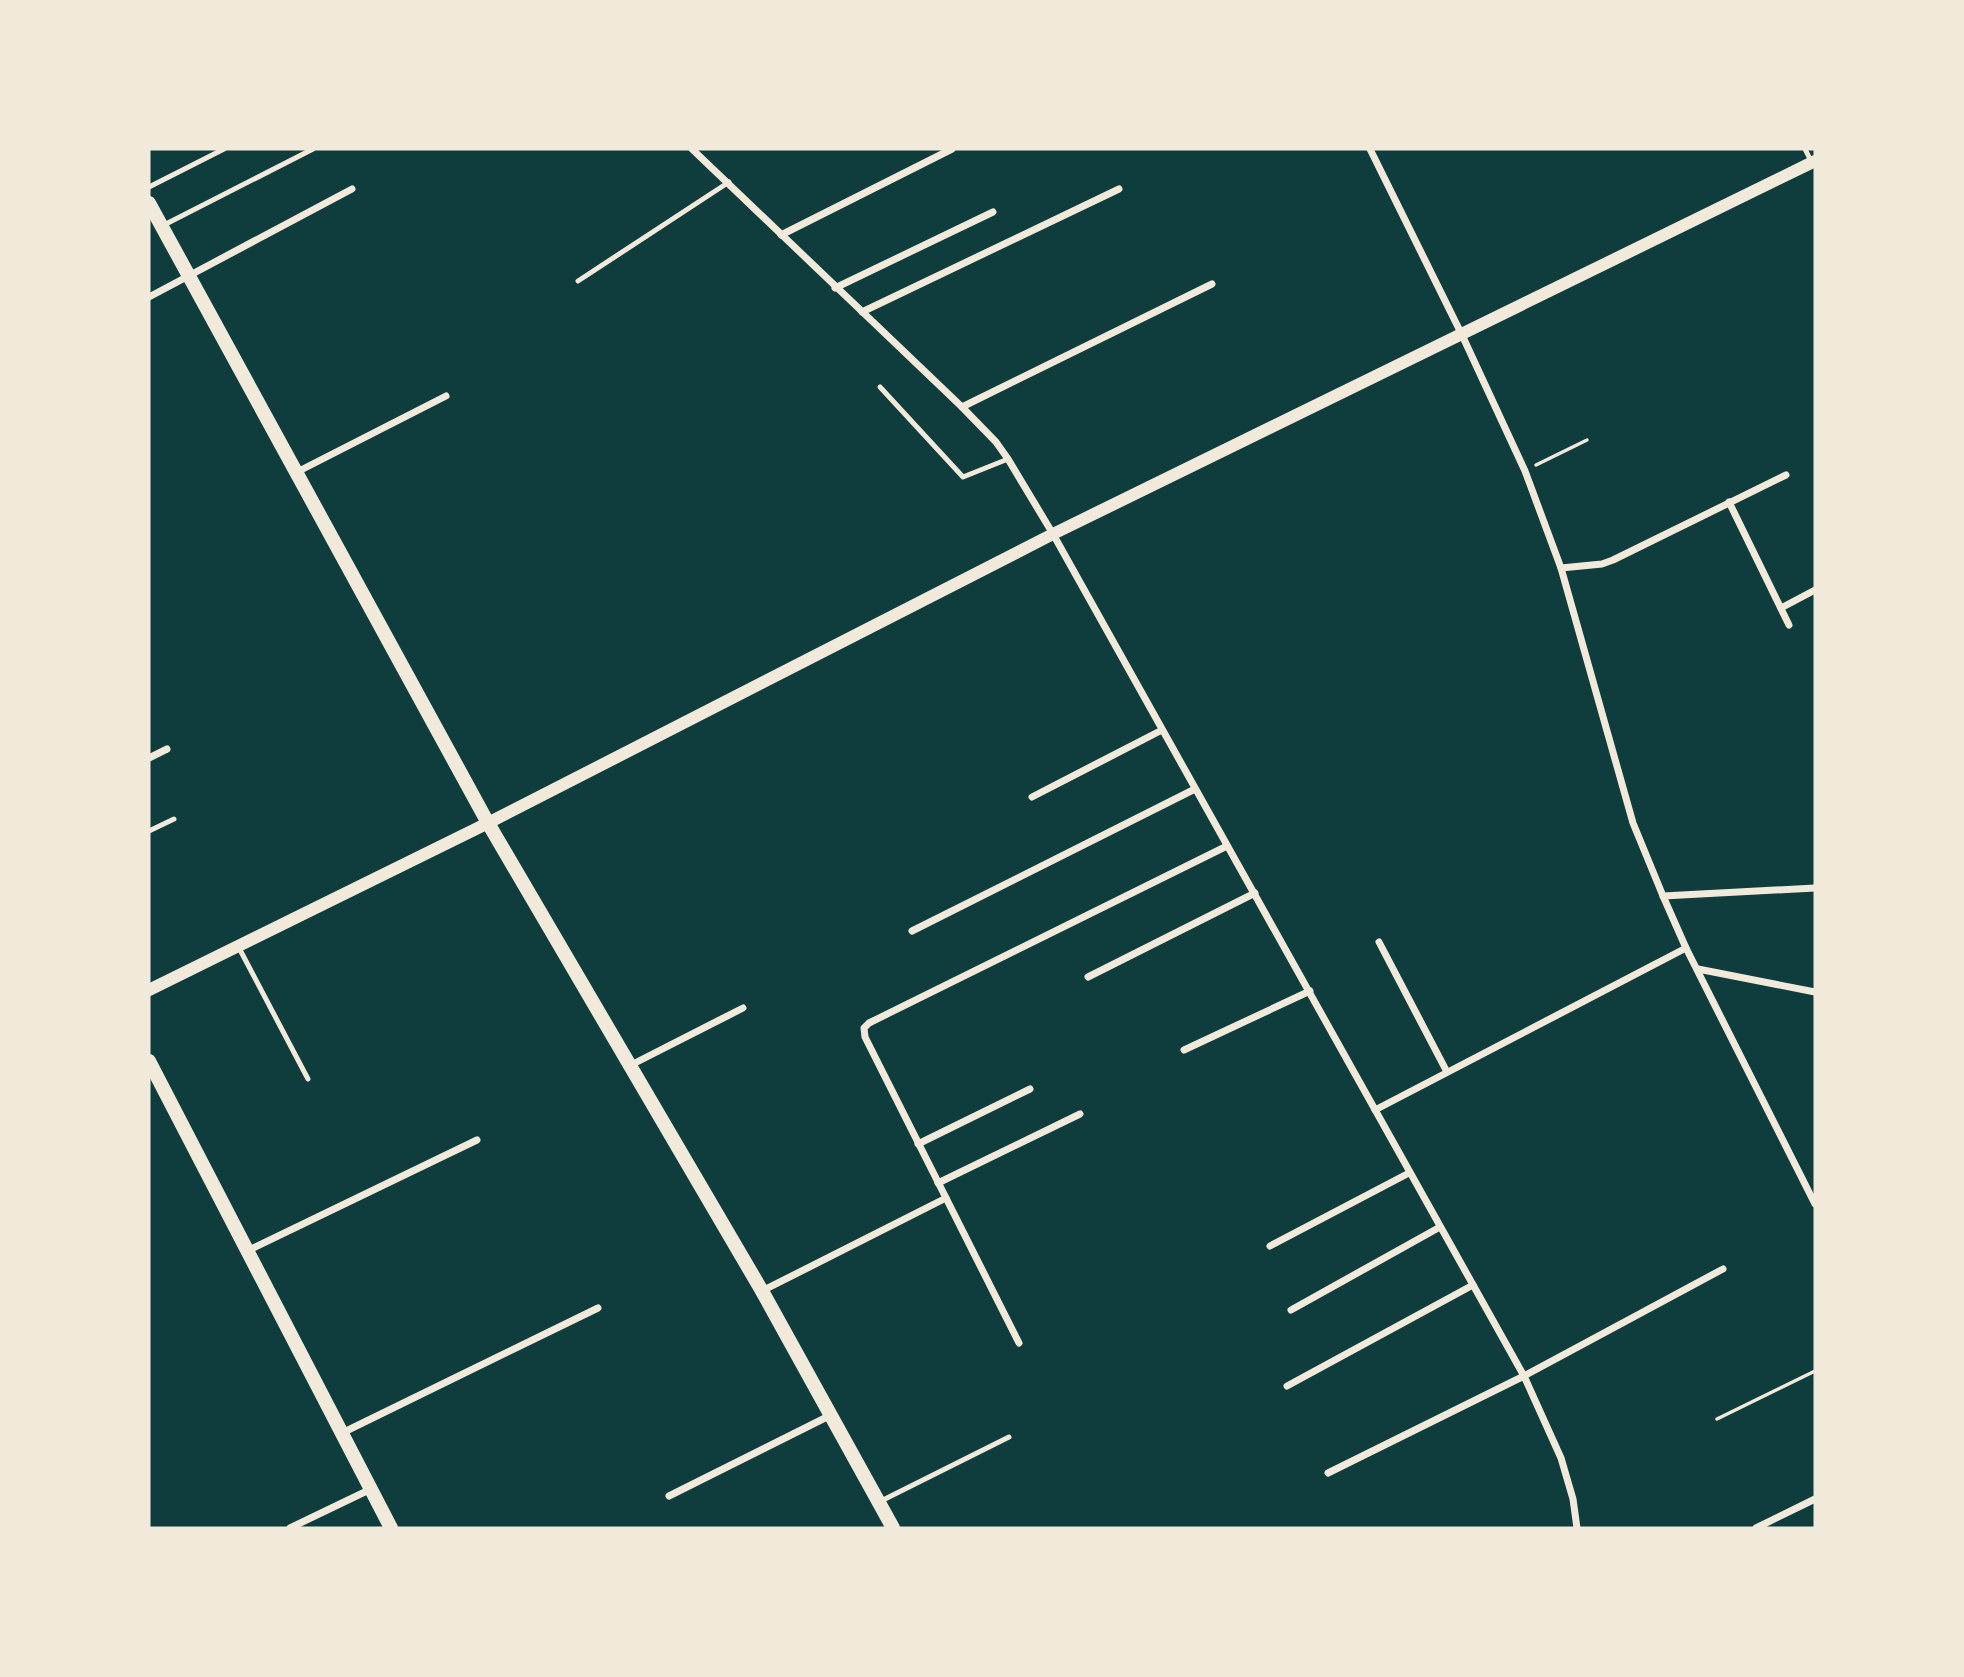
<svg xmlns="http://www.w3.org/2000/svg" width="1964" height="1677" font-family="'Varela Round',sans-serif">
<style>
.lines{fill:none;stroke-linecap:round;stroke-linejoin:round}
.path{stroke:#f1e9da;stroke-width:3.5}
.service{stroke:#f1e9da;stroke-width:5}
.minor{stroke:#f1e9da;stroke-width:7}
.tertiary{stroke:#f1e9da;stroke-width:12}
.secondary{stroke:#f1e9da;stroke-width:14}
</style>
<rect width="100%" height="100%" fill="#0f3d3e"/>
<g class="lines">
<g class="path">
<path d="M1536,465l51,-25"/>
<path d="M1717,1419l98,-48"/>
</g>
<g class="service">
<path d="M1805,149l7,14"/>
<path d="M149,187l75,-38"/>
<path d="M162,226l151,-77"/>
<path d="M578,281l151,-99"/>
<path d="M880,387l83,90 45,-18"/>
<path d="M149,831l25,-12"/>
<path d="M238,946l70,133"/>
<path d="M881,1501l128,-64"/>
</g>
<g class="minor">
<path d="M692,149l270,258 34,35 12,17 45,75 471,842 37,82 12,41 4,29"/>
<path d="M1370,149l92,186 63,136 36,97 72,255 30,73 23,52 129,256"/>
<path d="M781,235l171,-86"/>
<path d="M835,288l158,-76"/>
<path d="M149,297l203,-108"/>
<path d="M862,312l257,-123"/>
<path d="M962,407l250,-123"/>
<path d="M297,472l149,-76"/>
<path d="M1729,502l60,123"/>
<path d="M1561,568l41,-4 11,-4 173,-85"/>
<path d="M1781,608l34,-18"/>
<path d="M149,758l18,-9"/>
<path d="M1032,797l130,-67"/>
<path d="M1663,896l152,-8"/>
<path d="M912,931l283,-142"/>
<path d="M1379,942l68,130"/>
<path d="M1698,969l117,23"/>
<path d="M1088,977l167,-84"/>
<path d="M1184,1050l126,-59"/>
<path d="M631,1065l112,-57"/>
<path d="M1375,1110l311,-162"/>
<path d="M918,1144l112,-55"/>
<path d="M938,1183l142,-69"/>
<path d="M1270,1246l139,-73"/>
<path d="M247,1251l230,-111"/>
<path d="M762,1291l184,-93"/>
<path d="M1291,1310l149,-83"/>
<path d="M1019,1343l-154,-306 -1,-9 5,-5 358,-177"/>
<path d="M1287,1386l186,-101"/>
<path d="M342,1433l256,-125"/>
<path d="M1328,1473l196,-97 199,-107"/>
<path d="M669,1496l162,-81"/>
<path d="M290,1528l81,-39"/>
<path d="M1756,1528l59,-29"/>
</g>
<path class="tertiary" d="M149,990l339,-167 565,-289 762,-373"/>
<g class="secondary">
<path d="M149,203l339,620 274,468 131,237"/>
<path d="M149,1061l242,467"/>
</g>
</g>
<rect width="1964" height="1677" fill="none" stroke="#f1e9da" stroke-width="301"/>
</svg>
